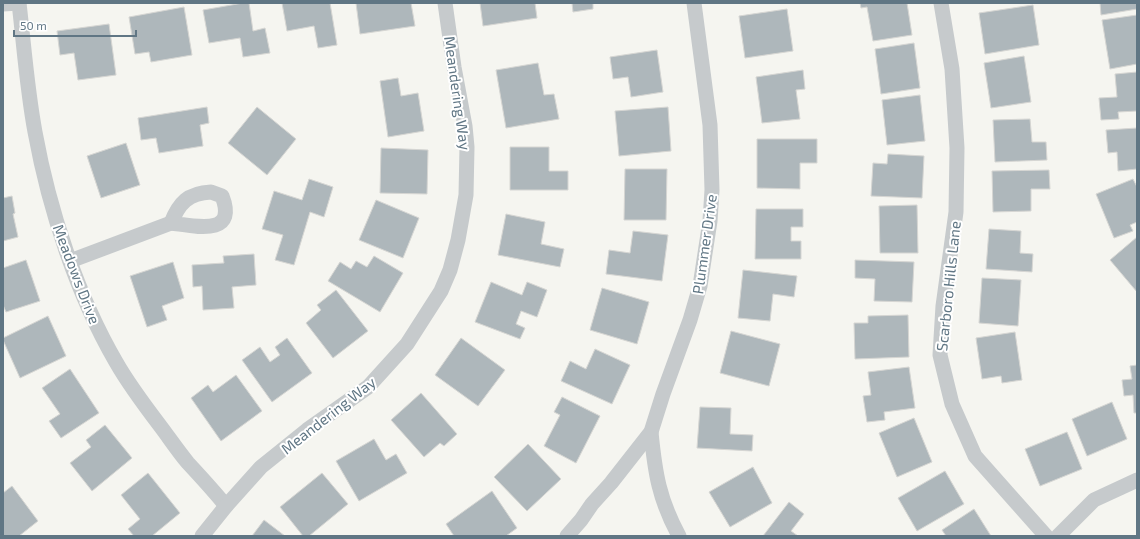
<svg xmlns="http://www.w3.org/2000/svg" width="1140" height="539" font-family="'Exo 2',sans-serif">
<style>
.building{fill:#aeb7bb;stroke:#d6d6d3}
.lines{fill:none;stroke-linecap:round;stroke-linejoin:round}
.street{stroke:#c6cacc;stroke-width:15}
.labels{text-anchor:middle;dominant-baseline:central;stroke-width:4;stroke-linejoin:round;paint-order:stroke}
.street-label{font-size:15px;fill:#607684;stroke:#fff}
</style>
<rect width="100%" height="100%" fill="#f5f5f0"/>
<g class="building">
<path d="M243,3h6l4,28 12,-3 5,25 -27,4 -3,-19 -31,5 -6,-33z"/>
<path d="M282,3h48l7,42 -19,3 -4,-22 -27,5z"/>
<path d="M356,3h55l4,23 -55,8z"/>
<path d="M480,3h55l2,15 -54,8z"/>
<path d="M572,3h21v6l-20,3z"/>
<path d="M860,3h47l5,32 -39,6 -6,-34 -6,1z"/>
<path d="M1100,3h37v6l-36,6z"/>
<path d="M1033,5l6,40 -54,9 -6,-41z"/>
<path d="M184,7l8,48 -41,7 -2,-10 -14,2 -6,-37z"/>
<path d="M787,9l6,42 -48,7 -6,-42z"/>
<path d="M1137,15v49l-27,5 -8,-49z"/>
<path d="M109,24l7,51 -38,5 -4,-27 -14,2 -3,-24z"/>
<path d="M914,43l6,45 -39,6 -6,-45z"/>
<path d="M657,50l6,42 -32,5 -3,-20 -15,2 -3,-22z"/>
<path d="M1024,56l7,46 -40,6 -7,-45z"/>
<path d="M538,63l6,32 10,-1 5,25 -53,9 -10,-58z"/>
<path d="M803,70l2,19 -9,1 4,29 -38,4 -6,-46z"/>
<path d="M1137,72v39l-19,1 1,7 -18,1 -2,-22 18,-1 -2,-23z"/>
<path d="M398,78l3,18 17,-3 6,38 -36,6 -8,-56z"/>
<path d="M920,95l5,46 -38,4 -5,-45z"/>
<path d="M207,107l2,16 -9,2 3,21 -44,7 -3,-15 -15,2 -3,-22z"/>
<path d="M257,107l39,32 -29,36 -39,-32z"/>
<path d="M668,107l3,44 -52,5 -4,-45z"/>
<path d="M1030,119l2,23h14l1,18 -52,2 -2,-42z"/>
<path d="M1137,128v41l-19,2 -1,-19 -9,1 -2,-23z"/>
<path d="M757,139h60v24h-17v26l-43,-1z"/>
<path d="M126,143l14,42 -39,13 -14,-42z"/>
<path d="M510,147h39v24h19v19h-58z"/>
<path d="M381,148l47,2 -1,44 -47,-1z"/>
<path d="M888,154l36,2 -2,42 -51,-2 2,-33 14,1z"/>
<path d="M625,169h42l-1,51h-42z"/>
<path d="M1049,170l1,19h-19v22l-38,1 -1,-41z"/>
<path d="M309,179l24,8 -9,30 -14,-5 -16,53 -19,-5 8,-25 -21,-6 12,-38 28,9z"/>
<path d="M1133,179l4,8v35l-7,3 3,6 -19,7 -18,-44z"/>
<path d="M12,196l3,17 -2,1 5,23 -15,4v-43z"/>
<path d="M376,200l43,18 -16,40 -44,-18z"/>
<path d="M917,205l1,48h-38l-1,-47z"/>
<path d="M756,209h47v18h-12v14h10v18h-46z"/>
<path d="M506,214l39,8 -4,22 23,5 -4,18 -62,-12z"/>
<path d="M989,229l32,2 -1,22 13,1 -1,18 -46,-3z"/>
<path d="M633,231l35,4 -6,46 -56,-7 3,-24 21,3z"/>
<path d="M1137,237v55l-27,-32z"/>
<path d="M254,254l2,31 -24,2 2,21 -31,2 -1,-24 -9,1 -1,-22 32,-2 -1,-7z"/>
<path d="M374,256l29,17 -23,39 -52,-31 12,-19 11,7 5,-8 11,6z"/>
<path d="M26,260l14,41 -34,11 -3,-7v-37z"/>
<path d="M855,260l59,2 -2,40 -38,-1 1,-22 -20,-1z"/>
<path d="M173,262l11,36 -22,8 5,14 -20,7 -17,-51z"/>
<path d="M743,270l54,6 -3,21 -21,-3 -3,27 -32,-3z"/>
<path d="M982,278l39,2 -3,46 -39,-3z"/>
<path d="M491,282l31,13 5,-13 20,8 -10,27 -16,-6 -5,13 9,4 -5,11 -45,-17z"/>
<path d="M602,288l47,14 -12,42 -47,-14z"/>
<path d="M336,290l32,41 -35,27 -27,-35 15,-13 -4,-5z"/>
<path d="M908,315l1,42 -54,2 -1,-36h14v-7z"/>
<path d="M48,316l18,40 -46,22 -17,-38v-2z"/>
<path d="M731,331l49,13 -11,42 -49,-13z"/>
<path d="M1015,332l7,48 -20,3 -1,-7 -19,3 -6,-41z"/>
<path d="M287,338l25,35 -40,29 -30,-42 18,-13 10,15 10,-7 -5,-8z"/>
<path d="M461,338l44,32 -27,36 -43,-31z"/>
<path d="M595,349l35,16 -18,39 -51,-23 9,-20 16,8z"/>
<path d="M1137,365v48h-3l-1,-18 -9,1 -2,-16 10,-1 -2,-13z"/>
<path d="M909,367l6,41 -31,4 1,8 -18,2 -4,-26 8,-1 -3,-23z"/>
<path d="M70,369l29,44 -38,25 -12,-17 11,-7 -18,-26z"/>
<path d="M236,375l26,36 -41,30 -30,-43 17,-13 5,7z"/>
<path d="M421,393l36,41 -13,12 -4,-3 -16,14 -33,-37z"/>
<path d="M562,397l38,19 -24,47 -32,-17 16,-31 -6,-3z"/>
<path d="M1112,402l15,37 -40,17 -15,-37z"/>
<path d="M700,407l31,1 -1,26 23,1 -1,16 -55,-3z"/>
<path d="M914,418l18,44 -35,15 -18,-44z"/>
<path d="M105,425l27,33 -40,33 -22,-28 21,-16 -5,-7z"/>
<path d="M1067,432l15,37 -42,17 -15,-37z"/>
<path d="M374,439l12,21 10,-6 11,19 -48,28 -23,-40z"/>
<path d="M528,444l33,35 -34,32 -33,-34z"/>
<path d="M753,467l19,36 -42,24 -21,-35z"/>
<path d="M945,471l19,33 -47,27 -19,-33z"/>
<path d="M148,473l32,40 -28,23h-18l-6,-7 12,-10 -19,-24z"/>
<path d="M322,473l26,31 -39,32h-6l-23,-29z"/>
<path d="M12,486l26,35 -19,15h-16v-43z"/>
<path d="M492,491l25,37 -11,8h-52l-8,-12z"/>
<path d="M789,502l15,12 -13,17 7,5h-35z"/>
<path d="M974,509l17,27h-45l-4,-6z"/>
<path d="M264,520l21,16h-33z"/>
</g>
<g class="lines">
<g class="street">
<path d="M19,3c5,43 8,86 16,129 14,77 42,163 81,230 13,23 29,44 45,65 9,12 17,24 27,36 13,14 26,28 38,43"/>
<path d="M941,3l11,66 5,79 -1,64 -13,94 -3,49 12,49 23,52 71,80"/>
<path d="M3,4l16,-1"/>
<path d="M211,192l11,4c16,41 -27,30 -51,27 8,-20 17,-30 40,-31z"/>
<path d="M70,261l101,-38"/>
<path d="M651,432c4,41 8,67 28,104"/>
<path d="M202,536l24,-30 35,-39 46,-37 61,-43 39,-43 34,-53 9,-21 8,-30 8,-45 1,-48 -2,-21 -11,-59 -9,-64"/>
<path d="M567,536l14,-16 11,-16 19,-21 40,-51 12,-38 27,-74 10,-34 10,-65 2,-31 -2,-65 -16,-122"/>
<path d="M1058,536l36,-36 43,-20"/>
</g>
</g>
<g class="labels">
<g class="street-label">
<text transform="translate(458 93) rotate(82)">Meandering Way</text>
<text transform="translate(704 244) rotate(-82)">Plummer Drive</text>
<text transform="translate(77 274) rotate(69)">Meadows Drive</text>
<text transform="translate(948 286) rotate(-84)">Scarboro Hills Lane</text>
<text transform="translate(328 415) rotate(-38)">Meandering Way</text>
</g>
</g>
<rect width="1140" height="539" fill="none" stroke="#607684" stroke-width="8"/>
<path d="M14 30v6h122v-6" fill="none" stroke="#607684" stroke-width="2"/>
<text x="20" y="30" font-size="12" fill="#607684" stroke="#ffffff" stroke-width="3" paint-order="stroke">50 m</text>
</svg>
